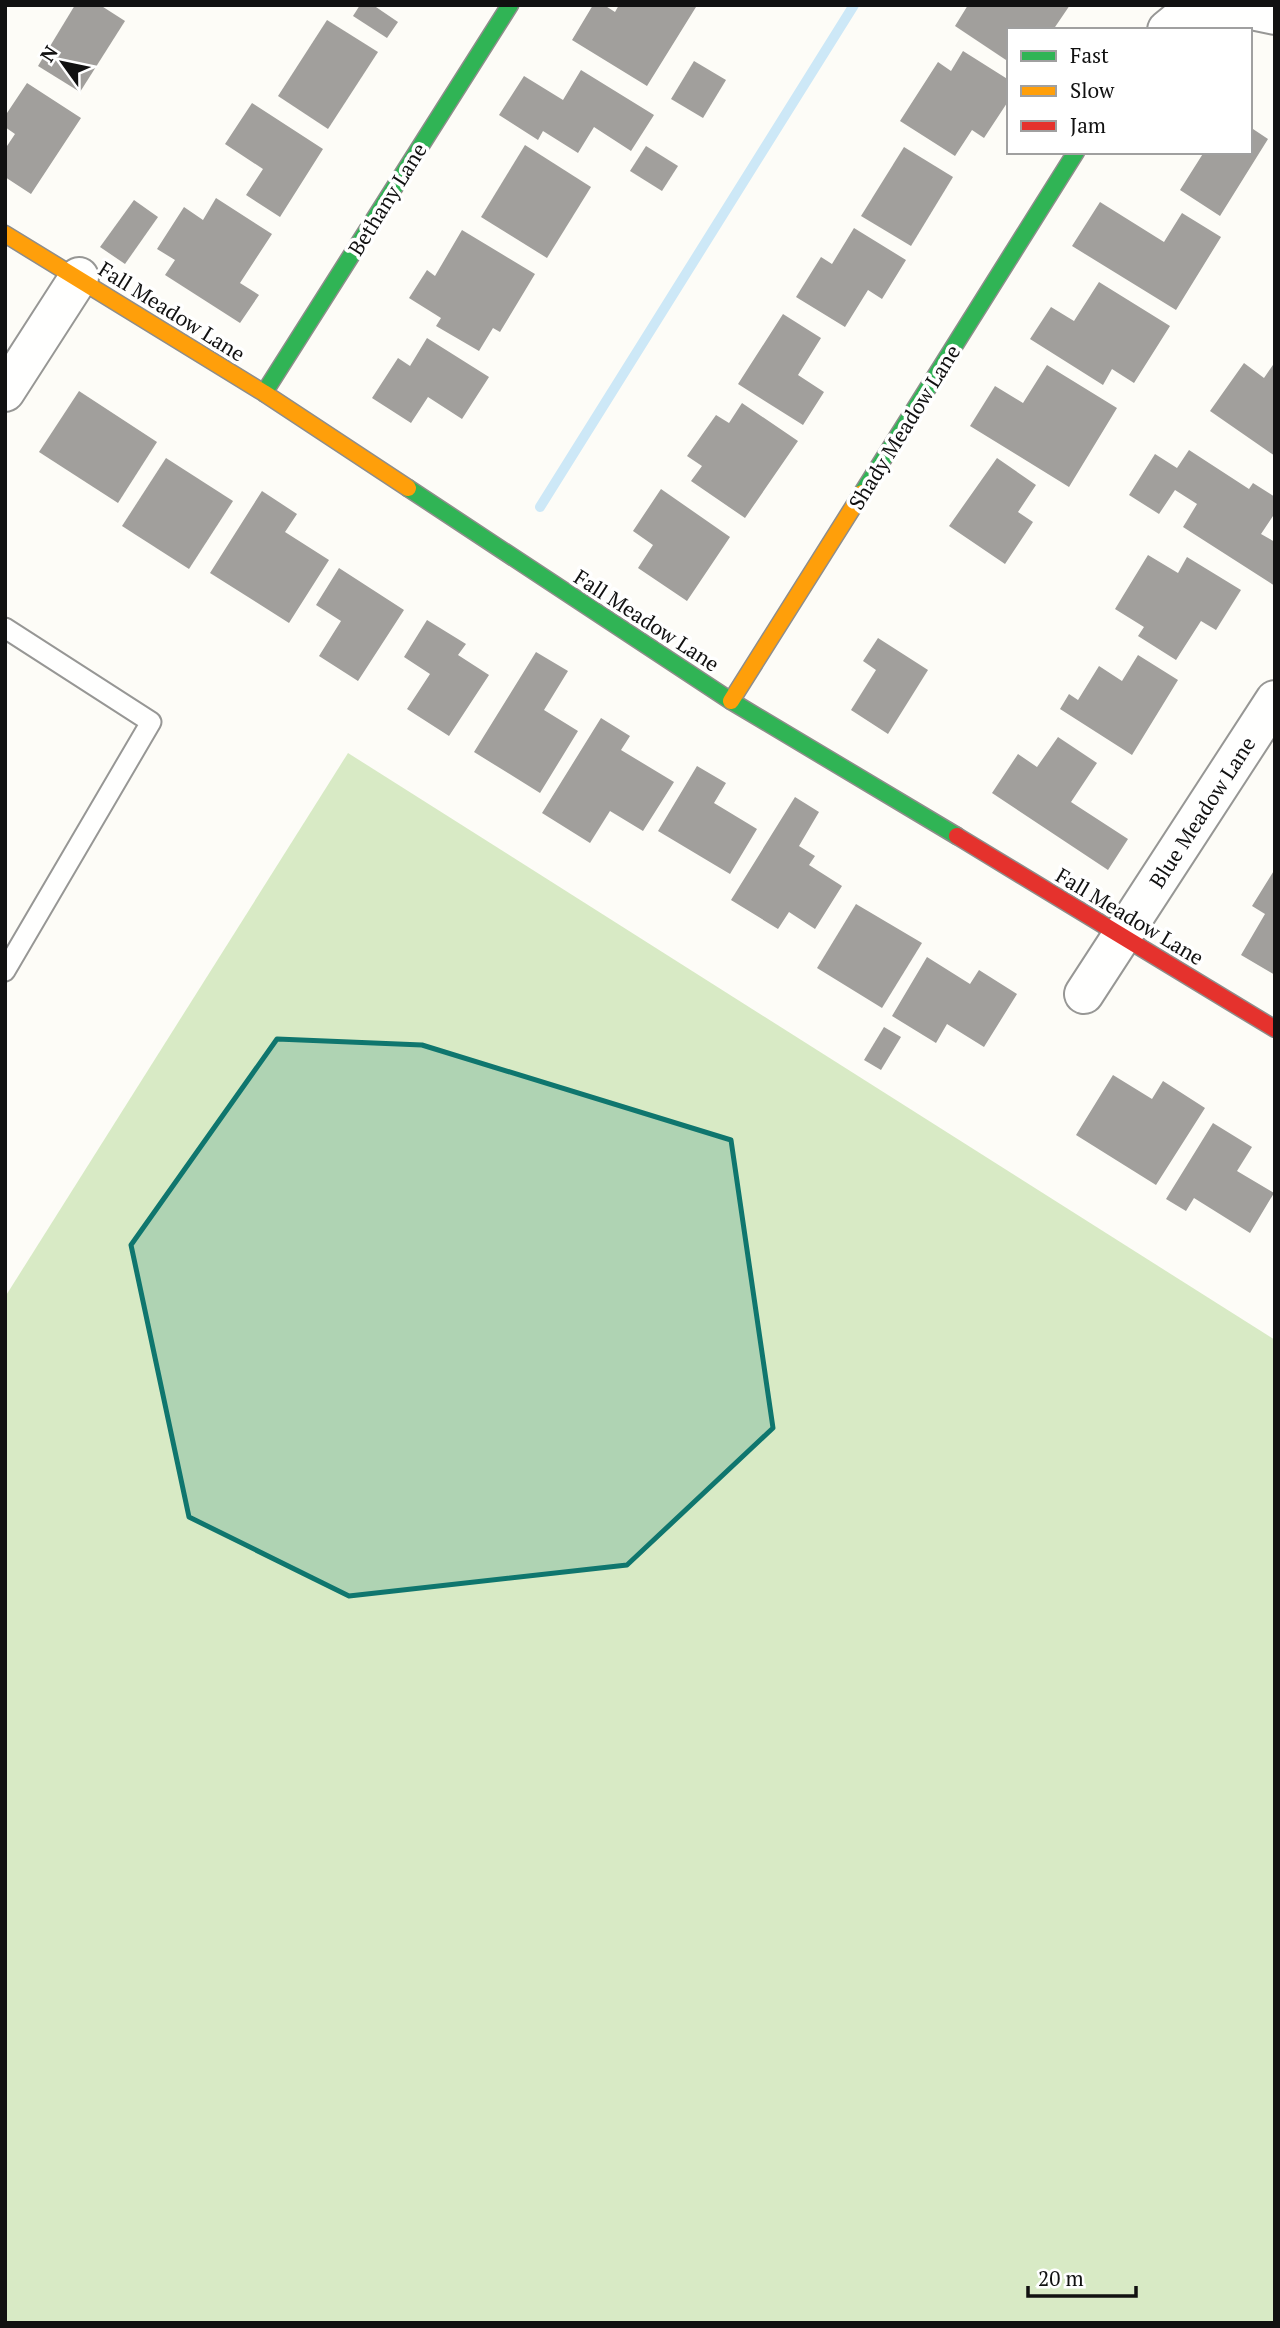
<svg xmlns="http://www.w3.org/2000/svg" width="1280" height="2328" font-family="'PT Serif',serif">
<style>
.forest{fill:#d8eac5}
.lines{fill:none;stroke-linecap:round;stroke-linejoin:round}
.stream{stroke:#cde8f7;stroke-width:10}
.building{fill:#a19f9c}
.lane-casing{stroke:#979795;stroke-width:23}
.street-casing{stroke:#979795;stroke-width:42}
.fast-casing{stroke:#8e8d8b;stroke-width:19}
.slow-casing{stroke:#8e8d8b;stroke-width:19}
.jam-casing{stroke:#8e8d8b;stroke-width:19}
.lane{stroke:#fffffe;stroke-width:19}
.street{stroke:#fffffe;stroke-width:38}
.fast{stroke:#30b455;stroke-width:16}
.slow{stroke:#ff9f0a;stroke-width:16}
.jam{stroke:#e5322d;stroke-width:16}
.marked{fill:#0f766e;fill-opacity:0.2;stroke:#0f766e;stroke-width:5;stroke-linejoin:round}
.labels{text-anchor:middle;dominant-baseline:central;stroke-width:7;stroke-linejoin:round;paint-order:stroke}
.street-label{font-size:21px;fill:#111;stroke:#fff}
</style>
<rect width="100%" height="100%" fill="#fdfcf7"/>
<path class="forest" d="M348,753l927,587v983h-1270v-1026z"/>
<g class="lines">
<path class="stream" d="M540,507l314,-502"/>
</g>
<g class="building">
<path d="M75,5h25l25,16 -45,71 -42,-26z"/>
<path d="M360,5h13l25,17 -11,16 -34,-22z"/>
<path d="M593,5h11l11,7 4,-7 77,2 -49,79 -75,-46z"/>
<path d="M968,5h102l-17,25h-44v32l-54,-36z"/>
<path d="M327,20l51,32 -50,77 -50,-33z"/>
<path d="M963,51l46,29v20l-25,38 -12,-8 -17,26 -55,-35 38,-59 13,9z"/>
<path d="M694,61l32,19 -23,38 -32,-19z"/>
<path d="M581,70l73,45 -23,36 -37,-24 -16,26 -35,-22 -5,9 -39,-25 25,-39 39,24z"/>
<path d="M27,83l54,35 -50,76 -26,-17v-28l10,-15 -10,-7v-11z"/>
<path d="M252,103l71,46 -43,68 -34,-22 17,-26 -38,-25z"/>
<path d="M1250,127l18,12 -48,77 -40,-26 24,-38h46z"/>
<path d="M525,145l66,42 -44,71 -66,-41z"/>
<path d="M646,146l32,20 -16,25 -32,-20z"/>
<path d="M904,147l49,30 -42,69 -50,-30z"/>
<path d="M216,198l56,36 -32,49 19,12 -19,28 -75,-48 10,-15 -18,-11 27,-42 19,13z"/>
<path d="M134,200l24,17 -33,47 -25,-17z"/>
<path d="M1100,202l64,40 18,-29 39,24 -45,73 -104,-64z"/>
<path d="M854,228l52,32 -24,39 -14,-9 -23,37 -49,-30 25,-40 11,7z"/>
<path d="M462,230l73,44 -35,58 -7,-4 -14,23 -43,-25 5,-8 -32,-20 18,-28 8,6z"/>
<path d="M1099,282l71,44 -36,57 -22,-14 -9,16 -73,-46 21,-32 23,14z"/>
<path d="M783,314l38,24 -23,37 26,17 -21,33 -65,-41z"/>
<path d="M427,338l62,39 -27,42 -34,-22 -17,26 -39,-25 26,-40 12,8z"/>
<path d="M1275,362v94l-65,-45 34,-48 20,15z"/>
<path d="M1047,365l70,43 -48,79 -99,-61 25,-40 28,17z"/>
<path d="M79,391l78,51 -39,61 -79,-51z"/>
<path d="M742,403l56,38 -53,77 -54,-37 11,-15 -15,-10 29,-41 13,8z"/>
<path d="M1189,450l60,39 4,-6 22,14v16l-14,21 14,8v44l-92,-59 14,-23 -22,-14 -16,24 -30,-19 26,-41 22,14z"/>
<path d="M166,458l67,43 -44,68 -67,-43z"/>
<path d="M997,458l39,27 -18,27 15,10 -28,42 -56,-38z"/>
<path d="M661,489l69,48 -43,64 -49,-33 15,-23 -20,-14z"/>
<path d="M262,491l35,23 -12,18 44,28 -40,63 -79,-50z"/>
<path d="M1148,555l30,18 9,-16 54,33 -25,40 -15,-9 -25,39 -38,-24 6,-9 -29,-18z"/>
<path d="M339,568l65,42 -46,71 -39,-25 22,-35 -25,-16z"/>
<path d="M427,620l39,24 -8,11 31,20 -40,61 -42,-27 23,-35 -26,-17z"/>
<path d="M878,638l50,32 -40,64 -37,-24 25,-40 -13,-9z"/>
<path d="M536,652l32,19 -24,39 34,21 -38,62 -66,-41z"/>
<path d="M1138,655l40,25 -46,75 -72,-46 9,-15 9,6 21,-34 23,15z"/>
<path d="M601,718l29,18 -9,14 53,32 -31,49 -33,-20 -20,32 -48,-30z"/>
<path d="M1058,737l39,26 -26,39 57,37 -20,31 -116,-77 26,-39 19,13z"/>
<path d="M697,766l29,17 -12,20 43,26 -27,45 -72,-43z"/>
<path d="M795,797l24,15 -20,34 16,10 -6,9 33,21 -27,43 -26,-17 -11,17 -47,-29z"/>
<path d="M1275,869v106l-34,-20 24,-41 -13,-8z"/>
<path d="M856,904l66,39 -40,65 -65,-40z"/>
<path d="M927,957l43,27 9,-14 38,24 -33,53 -37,-23 -11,19 -44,-27z"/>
<path d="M884,1027l17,10 -20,33 -17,-10z"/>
<path d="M1113,1075l39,24 11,-18 42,27 -49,77 -80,-50z"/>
<path d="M1213,1123l39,24 -15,24 37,22 -24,40 -56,-35 -8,13 -20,-12z"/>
</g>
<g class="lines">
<g class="lane-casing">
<path id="lane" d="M5,628l146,94 -146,249"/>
</g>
<g class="street-casing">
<g id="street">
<path d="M1167,30l17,-14 67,-6 24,5"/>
<path d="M5,392l74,-115"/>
<path d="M1084,994l191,-294"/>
</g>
</g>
<g class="fast-casing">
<g id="fast">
<path d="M264,393l246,-388"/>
<path d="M408,488l323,213 226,135"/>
<path d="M862,493l214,-341"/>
</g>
</g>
<g class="slow-casing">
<g id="slow">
<path d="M5,234l259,159 144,95"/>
<path d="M731,701l131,-208"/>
</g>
</g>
<g class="jam-casing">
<path id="jam" d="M957,836l318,193"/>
</g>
<use href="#lane" class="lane"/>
<use href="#street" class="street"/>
<use href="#fast" class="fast"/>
<use href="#slow" class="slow"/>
<use href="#jam" class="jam"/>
</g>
<path class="marked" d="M277,1039l145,6 309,95 42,288 -146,137 -278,31 -160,-79 -58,-272z"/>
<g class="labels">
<g class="street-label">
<text transform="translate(387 199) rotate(-58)">Bethany Lane</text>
<text transform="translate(172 311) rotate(32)">Fall Meadow Lane</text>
<text transform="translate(904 427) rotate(-58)">Shady Meadow Lane</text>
<text transform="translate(647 620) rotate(33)">Fall Meadow Lane</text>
<text transform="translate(1202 812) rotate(-57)">Blue Meadow Lane</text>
<text transform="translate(1130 916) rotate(31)">Fall Meadow Lane</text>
</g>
</g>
<rect width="1280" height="2328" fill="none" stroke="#111111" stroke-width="14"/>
<rect x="1007" y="28" width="245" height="126" fill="#ffffff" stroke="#a0a0a0" stroke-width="2"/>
<rect x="1021" y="51" width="35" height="10" fill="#30b455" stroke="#a0a0a0" stroke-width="2"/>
<text x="1070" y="63" font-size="21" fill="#111111">Fast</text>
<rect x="1021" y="86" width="35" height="10" fill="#ff9f0a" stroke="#a0a0a0" stroke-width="2"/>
<text x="1070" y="98" font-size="21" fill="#111111">Slow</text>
<rect x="1021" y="121" width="35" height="10" fill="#e5322d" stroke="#a0a0a0" stroke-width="2"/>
<text x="1070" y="133" font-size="21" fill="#111111">Jam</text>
<g transform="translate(63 63) rotate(303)" stroke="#ffffff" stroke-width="5" paint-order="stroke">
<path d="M0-5L12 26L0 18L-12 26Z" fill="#111111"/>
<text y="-10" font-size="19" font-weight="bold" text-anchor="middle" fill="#111111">N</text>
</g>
<path d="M1028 2286v10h108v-10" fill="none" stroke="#111111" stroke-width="3.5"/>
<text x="1038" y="2286" font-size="21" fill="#111111" stroke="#ffffff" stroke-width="5" paint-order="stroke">20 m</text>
</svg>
